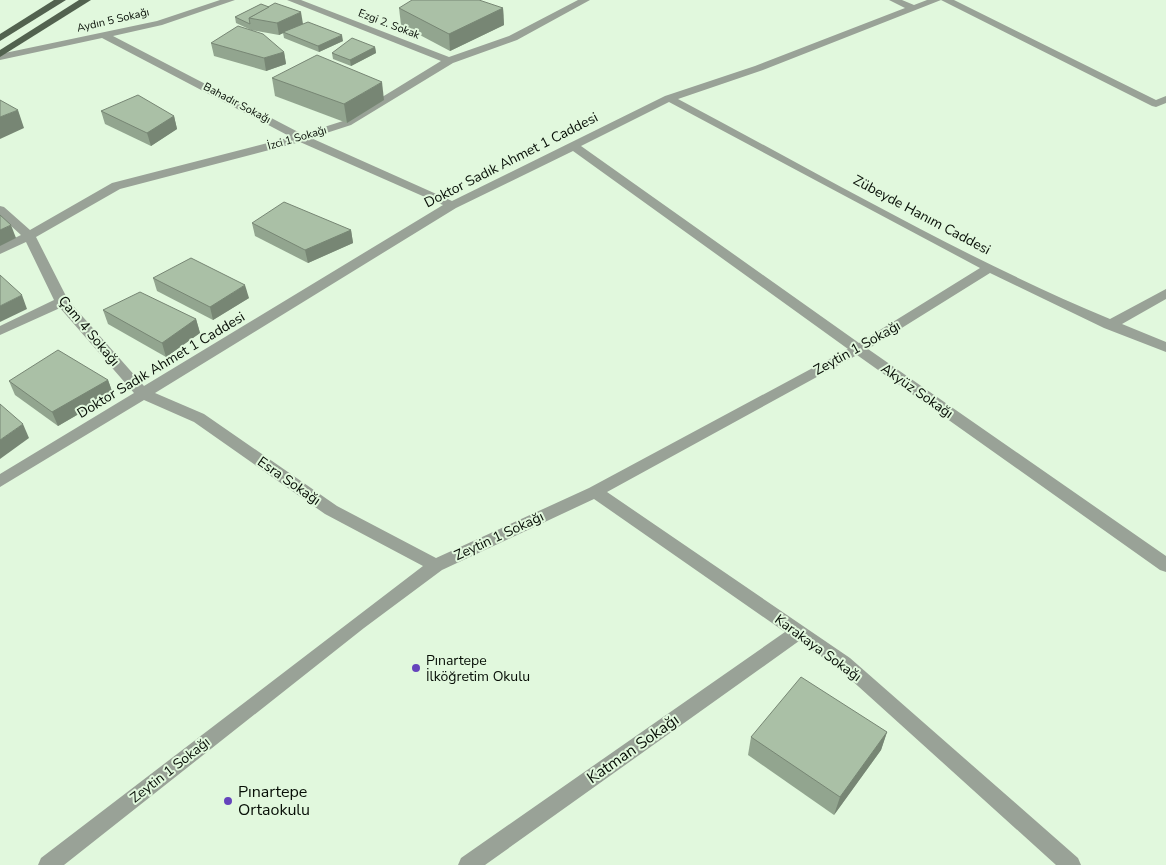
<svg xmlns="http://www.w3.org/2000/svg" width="1166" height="865" font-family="'Nunito Sans',sans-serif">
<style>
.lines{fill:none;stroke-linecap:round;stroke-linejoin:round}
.minor{fill:#99a297;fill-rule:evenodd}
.major{fill:#52624f;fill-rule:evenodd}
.wall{fill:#92a58f}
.shaded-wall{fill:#778674}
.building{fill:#aac0a6;stroke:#778674}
.poi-dot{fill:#6544bc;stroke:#e1f8dd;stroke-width:2}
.labels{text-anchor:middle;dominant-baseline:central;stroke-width:4;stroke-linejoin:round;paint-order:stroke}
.far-street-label{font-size:11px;fill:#070e06;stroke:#e1f8dd}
.street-label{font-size:14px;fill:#070e06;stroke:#e1f8dd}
.poi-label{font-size:14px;fill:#070e06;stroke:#e1f8dd;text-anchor:start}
.near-street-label{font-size:16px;fill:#070e06;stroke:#e1f8dd}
.near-poi-label{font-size:16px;fill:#070e06;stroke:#e1f8dd;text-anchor:start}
</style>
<rect width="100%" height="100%" fill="#e1f8dd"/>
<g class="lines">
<g class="minor">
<path d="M220,0h15l-73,25 -49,11 189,98 41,-13 98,-60 -154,-61h14l148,57 60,-21 69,-36h12l-73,40 -64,23 -102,62 -40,13 141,63 213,-105 90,-30 150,-58 -16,-8h13l12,5 13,-5h14l-178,70 -85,29c142,75 283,158 432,220l56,-30v10l-44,25 44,18v10l-62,-24 -114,-55 -122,76 298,207v16l-6,-2 -303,-215 -250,137 243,166 228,200 3,7h-25l-218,-197 -39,-27 -314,224h-27l3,-7 324,-226 -191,-133 -152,71 -78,58 -300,237h-26l3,-7 382,-292 -98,-52 -131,-92 -50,-22 -144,87v-13l134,-81 -74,-85 -60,27v-9l54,-26 -28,-58 -26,12v-9l21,-10 -21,-19v-10l4,1 26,23 82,-47 179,-46 -189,-99 -102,22v-6l157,-33zM669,102l311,166 -121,75 -278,-197zM300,142l143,63 -299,181 -76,-86 -32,-63 84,-48zM573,151l275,198 -259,139 -153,70 -99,-52 -133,-92 -49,-21 301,-185z"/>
<path d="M941,0h13l202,100 10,-4v7l-10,4 -4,-1z"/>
</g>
<g class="major">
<path d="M54,0h12l-66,41v-7z"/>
<path d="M79,0h12l-91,57v-7z"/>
</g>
</g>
<g class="wall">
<path d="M261,4l42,20 -8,3 48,14 -24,11 -35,-14 -1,-5 -4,2 -28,-5 -15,-7 -1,-6z"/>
<path d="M399,8h104l1,17 -54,26 -49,-26z"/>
<path d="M211,43l73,9 2,12 -20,7 -52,-15z"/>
<path d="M375,47l1,6 -25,13 -18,-7 -1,-6z"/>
<path d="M272,78l112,22 -37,23 -72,-27z"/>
<path d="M101,111l73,5 3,13 -26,17 -46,-22z"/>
<path d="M252,223l99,7 2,13 -45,20 -53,-27z"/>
<path d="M153,278l96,20 -36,22 -56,-29z"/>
<path d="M103,310l93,9 4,14 -34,24 -58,-33z"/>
<path d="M108,380l5,14 -55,32 -43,-31 -6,-14z"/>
<path d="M887,732l-6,18 -47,65 -86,-60 3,-18z"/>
</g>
<g class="shaded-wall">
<path d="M503,8l1,17 -54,26 -1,-17z"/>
<path d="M301,12l2,12 -24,11 -2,-12z"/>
<path d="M342,35l1,6 -24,11 -1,-6z"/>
<path d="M375,47l1,6 -25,13 -1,-6z"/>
<path d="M284,52l2,12 -20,7 -2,-13z"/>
<path d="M382,82l2,18 -37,23 -3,-19z"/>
<path d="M18,110l6,18 -24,11v-22z"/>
<path d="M174,116l3,13 -26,17 -4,-13z"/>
<path d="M11,225l5,13 -16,8v-16z"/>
<path d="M351,230l2,13 -45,20 -3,-13z"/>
<path d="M245,285l4,13 -36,22 -3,-13z"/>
<path d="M22,295l5,14 -27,13v-16z"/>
<path d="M196,319l4,14 -34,24 -4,-14z"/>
<path d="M108,380l5,14 -55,32 -6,-14z"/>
<path d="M23,424l6,14 -29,21v-19z"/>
<path d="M887,732l-6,18 -47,65 6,-18z"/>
</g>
<g class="building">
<path d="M412,0h67l24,8 -54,26 -50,-26z"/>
<path d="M275,3l26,9 -24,11 -28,-5z"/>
<path d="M261,4l8,3 -20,11 1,6 -15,-7z"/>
<path d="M308,22l34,13 -24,11 -35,-14z"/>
<path d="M238,26l25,8 21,18 -20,6 -53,-15z"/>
<path d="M352,38l23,9 -25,13 -18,-7z"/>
<path d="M317,55l65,27 -38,22 -72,-26z"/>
<path d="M138,95l36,21 -27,17 -46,-22z"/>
<path d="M0,100l18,10 -18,7z"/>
<path d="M284,202l67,28 -46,20 -53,-27z"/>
<path d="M0,215l11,10 -11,5z"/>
<path d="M191,258l54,27 -35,22 -57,-29z"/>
<path d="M0,275l22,20 -22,11z"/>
<path d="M140,292l56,27 -34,24 -59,-33z"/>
<path d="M58,350l50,30 -56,32 -43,-31z"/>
<path d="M0,404l23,20 -23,16z"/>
<path d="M801,677l86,55 -47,65 -89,-60z"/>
</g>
<g class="poi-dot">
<circle cx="416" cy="668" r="5"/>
<circle cx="228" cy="801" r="5"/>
</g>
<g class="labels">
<g class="far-street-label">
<text transform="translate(113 20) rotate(-13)">Aydın 5 Sokağı</text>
<text transform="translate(389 24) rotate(21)">Ezgi 2. Sokak</text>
<text transform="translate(237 103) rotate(28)">Bahadır Sokağı</text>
<text transform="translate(297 138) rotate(-16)">İzci 1 Sokağı</text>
</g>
<g class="street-label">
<text transform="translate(511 160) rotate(-27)">Doktor Sadık Ahmet 1 Caddesi</text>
<text transform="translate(922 215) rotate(28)">Zübeyde Hanım Caddesi</text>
<text transform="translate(89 331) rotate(50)">Çam 4 Sokağı</text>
<text transform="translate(857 348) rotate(-29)">Zeytin 1 Sokağı</text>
<text transform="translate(161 365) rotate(-31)">Doktor Sadık Ahmet 1 Caddesi</text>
<text transform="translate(917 391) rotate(35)">Akyüz Sokağı</text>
<text transform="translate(289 481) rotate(35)">Esra Sokağı</text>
<text transform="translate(499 536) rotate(-25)">Zeytin 1 Sokağı</text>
<text transform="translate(818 648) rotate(36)">Karakaya Sokağı</text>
<text transform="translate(170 770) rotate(-38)">Zeytin 1 Sokağı</text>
</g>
<g class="poi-label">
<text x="426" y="660">Pınartepe<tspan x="426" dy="16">İlköğretim Okulu</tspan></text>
</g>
<g class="near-street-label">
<text transform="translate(633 749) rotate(-35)">Katman Sokağı</text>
</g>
<g class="near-poi-label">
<text x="238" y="792">Pınartepe<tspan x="238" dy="18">Ortaokulu</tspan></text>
</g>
</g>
</svg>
